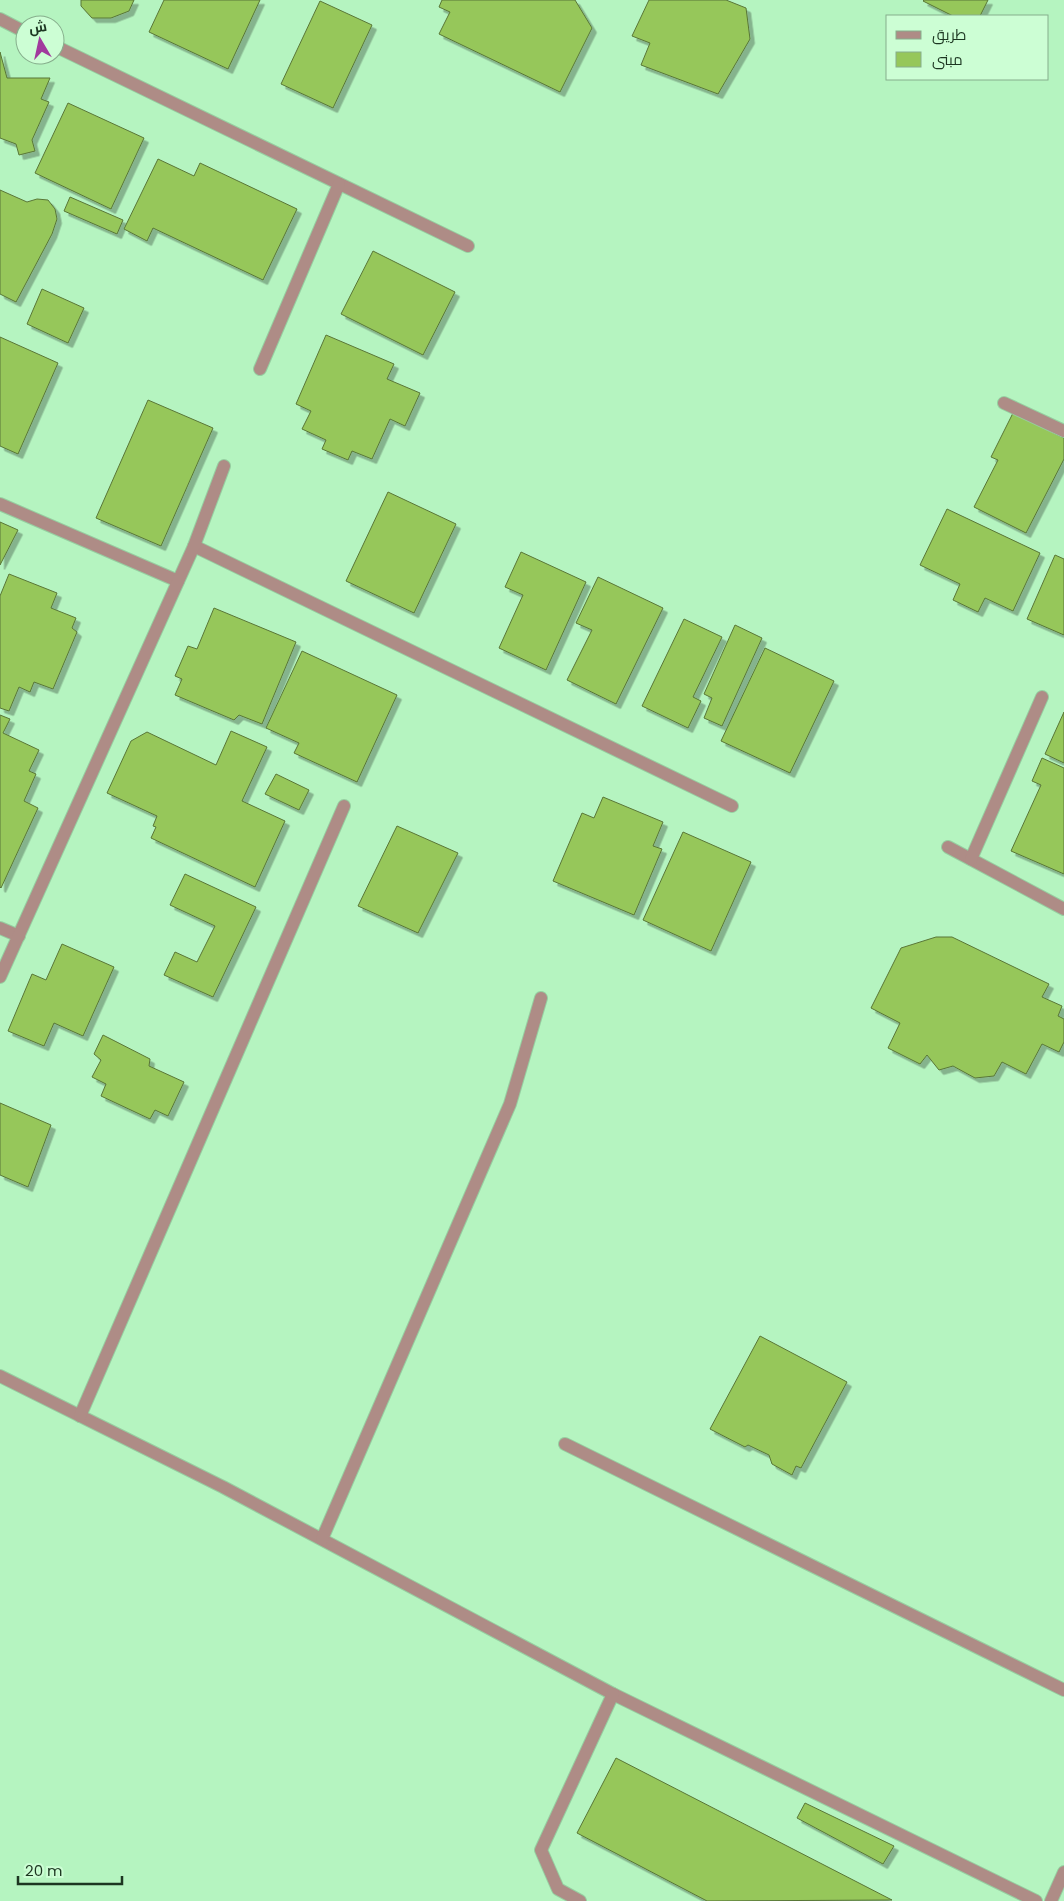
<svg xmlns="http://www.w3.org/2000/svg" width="1064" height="1901" font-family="Poppins,Cairo,sans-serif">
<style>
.building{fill:#96c75a;stroke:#597637;filter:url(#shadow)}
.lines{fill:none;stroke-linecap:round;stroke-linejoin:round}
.minor-casing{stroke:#96cea0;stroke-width:14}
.minor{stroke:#ae8c86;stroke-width:12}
</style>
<defs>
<filter id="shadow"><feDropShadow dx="4.5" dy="4.5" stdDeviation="0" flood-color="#0004"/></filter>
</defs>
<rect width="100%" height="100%" fill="#b5f4c0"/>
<g class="building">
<path d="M81,0h53l-5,11 -18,7h-19l-11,-12z"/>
<path d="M164,0h96l-32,69 -79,-37z"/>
<path d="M442,0h133l17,28 -32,64 -121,-58 11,-22 -11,-5z"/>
<path d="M649,0h77l20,8 4,31 -32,55 -77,-29 9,-22 -18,-7z"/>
<path d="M924,0h64l-8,16h-27l-30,-15z"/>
<path d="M320,1l52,24 -39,83 -52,-24z"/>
<path d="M0,52l7,26h43l-9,21 8,3 -17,38 3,11 -16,4 -3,-11 -16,-6z"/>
<path d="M68,103l76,35 -33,71 -76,-36z"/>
<path d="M158,159l36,17 6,-13 97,46 -34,71 -110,-52 -6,13 -23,-12z"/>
<path d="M0,190l27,12 10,-3 11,1 7,9 2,10 -5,15 -36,68 -16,-8z"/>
<path d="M70,197l53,23 -6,14 -53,-23z"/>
<path d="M373,251l82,41 -32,63 -82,-41z"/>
<path d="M42,289l42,19 -16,35 -41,-19z"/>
<path d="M326,335l68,29 -7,15 33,14 -15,33 -15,-7 -18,40 -20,-8 -4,9 -26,-11 4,-9 -24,-11 9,-18 -15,-7z"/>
<path d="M0,337l58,26 -40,91 -18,-8z"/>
<path d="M148,400l65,28 -52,118 -65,-28z"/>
<path d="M1013,413l51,25v21l-38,74 -52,-26 24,-47 -7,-3z"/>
<path d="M388,492l68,32 -42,89 -68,-32z"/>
<path d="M947,509l93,44 -27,58 -28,-13 -7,14 -25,-12 7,-16 -40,-19z"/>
<path d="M0,522l18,8 -18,35z"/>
<path d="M521,552l65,30 -40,88 -47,-22 24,-53 -18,-8z"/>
<path d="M1055,555l9,4v76l-37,-16z"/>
<path d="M9,574l48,19 -6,15 25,10 -4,10 5,4 -24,57 -19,-7 -4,10 -11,-5 -10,24 -9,-3v-112z"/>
<path d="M598,577l65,31 -47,96 -49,-24 25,-50 -16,-7z"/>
<path d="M214,608l82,34 -34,82 -23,-9 -5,5 -59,-25 7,-16 -7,-3 13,-30 9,3z"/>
<path d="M684,619l38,18 -29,60 8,4 -13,27 -46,-22z"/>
<path d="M735,625l27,13 -40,88 -18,-8 8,-20 -8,-4z"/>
<path d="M765,648l69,33 -44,92 -69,-32z"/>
<path d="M302,651l95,44 -40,87 -63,-29 5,-10 -33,-15z"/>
<path d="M1064,712v51l-19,-9z"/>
<path d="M0,715l10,4 -7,14 36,17 -10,21 7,3 -12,27 14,7 -37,80 -1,-1z"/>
<path d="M231,731l36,16 -25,54 43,20 -30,66 -104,-49 5,-11 -3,-1 4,-10 -50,-23 24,-52 16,-9 69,33z"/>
<path d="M1042,758l22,10v106l-53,-23 30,-66 -9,-4z"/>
<path d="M276,774l33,16 -10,20 -34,-16z"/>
<path d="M603,797l60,25 -10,24 9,3 -28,66 -81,-34 29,-68 12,5z"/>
<path d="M397,826l61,27 -40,80 -60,-27z"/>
<path d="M683,832l68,30 -40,89 -68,-31z"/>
<path d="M185,874l71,33 -43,90 -49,-22 11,-23 22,10 18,-36 -45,-21z"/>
<path d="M936,937h16l97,47 -7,13 20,9 -4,10 6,3v23l-5,10 -17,-8 -16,30 -24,-12 -8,14 -19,2 -22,-12 -14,4 -12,-15 -7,9 -32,-16 12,-25 -29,-15 30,-60z"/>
<path d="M62,944l52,23 -31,69 -29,-13 -10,23 -36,-15 24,-57 14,6z"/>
<path d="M103,1035l47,24 -1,7 35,16 -16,34 -13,-6 -5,9 -49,-23 5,-12 -14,-7 9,-17 -7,-6z"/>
<path d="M0,1103l51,22 -23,62 -28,-12z"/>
<path d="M760,1336l87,46 -46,86 -5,-2 -4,9 -20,-11 -3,-9 -21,-10 -3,2 -35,-18z"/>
<path d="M616,1758l276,142 -185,1 -130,-68z"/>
<path d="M805,1803l89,43 -11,18 -86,-46z"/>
</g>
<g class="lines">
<g class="minor-casing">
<g id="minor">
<path d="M0,19l25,13"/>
<path d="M55,46l413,200"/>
<path d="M260,369l79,-185"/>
<path d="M1004,403l60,28"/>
<path d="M0,504l178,77"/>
<path d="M194,546l538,260"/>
<path d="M948,847l116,62"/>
<path d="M971,859l71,-162"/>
<path d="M0,928l19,8"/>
<path d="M0,977l194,-431 30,-80"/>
<path d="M0,1376l223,111 390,207 423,207"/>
<path d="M80,1416l264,-610"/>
<path d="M565,1444l499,246"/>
<path d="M322,1539l188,-435 31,-106"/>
<path d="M580,1901l-22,-12 -17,-39 72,-156"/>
<path d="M1051,1901l13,-29"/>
</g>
</g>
<use href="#minor" class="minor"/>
</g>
<rect x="886" y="15" width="162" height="65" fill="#ccfed4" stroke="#86ae8c"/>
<rect x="896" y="31" width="25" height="8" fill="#ae8c86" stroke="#86ae8c"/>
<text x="932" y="40" font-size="15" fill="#1c3621">طريق</text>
<rect x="896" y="52" width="25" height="15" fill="#96c75a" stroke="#86ae8c"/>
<text x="932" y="65" font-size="15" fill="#1c3621">مبنى</text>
<g transform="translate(40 40) rotate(351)"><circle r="24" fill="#ccfed4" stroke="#86ae8c"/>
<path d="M0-4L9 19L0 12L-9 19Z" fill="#a13a9d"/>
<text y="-8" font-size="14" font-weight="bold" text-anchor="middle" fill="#1c3621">ش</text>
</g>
<path d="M18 1876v8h104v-8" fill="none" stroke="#1c3621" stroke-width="2.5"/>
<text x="25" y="1876" font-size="15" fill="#1c3621" stroke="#ccfed4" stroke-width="4" paint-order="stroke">20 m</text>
</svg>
